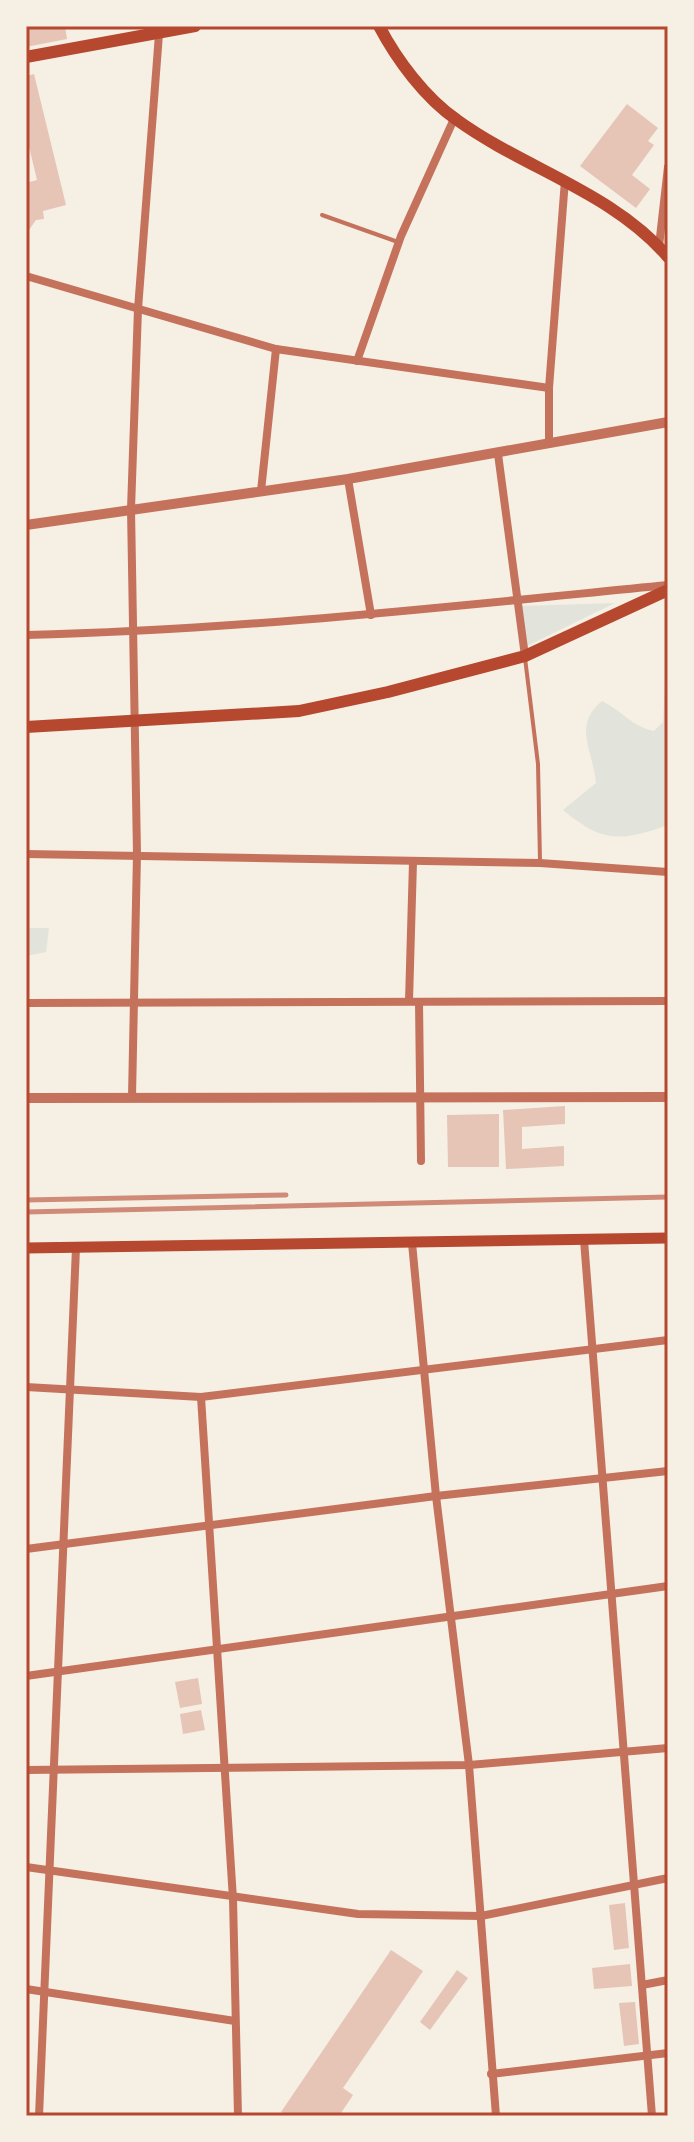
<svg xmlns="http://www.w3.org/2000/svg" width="694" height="2142" font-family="Montserrat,sans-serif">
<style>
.green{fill:#e2e4dc}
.building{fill:#e6c5b7}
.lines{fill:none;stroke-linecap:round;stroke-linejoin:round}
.service{stroke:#c5725c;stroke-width:4}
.minor{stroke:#c5725c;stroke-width:8}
.tertiary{stroke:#c5725c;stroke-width:10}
.secondary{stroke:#b5482f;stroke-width:11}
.primary{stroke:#b5482f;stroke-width:12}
.rail{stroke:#cf8b77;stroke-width:5}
.neatline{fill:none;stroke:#b5482f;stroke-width:3}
</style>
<rect width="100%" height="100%" fill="#f6efe4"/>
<g class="green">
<path d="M615,603l-90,44 -5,-41z"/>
<path d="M665,680l3,1v144c-48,17 -65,18 -105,-15l33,-27c-3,-33 -24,-57 6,-82 20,10 31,26 52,30l9,-9z"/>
<path d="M26,928h23l-3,24 -20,4z"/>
</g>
<g class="building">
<path d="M26,26h39l2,13 -41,8z"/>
<path d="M34,74l32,131 -23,6 1,8 -8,1 -10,14v-51l11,-3 -11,-46v-58z"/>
<path d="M627,104l31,24 -10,13 6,4 -22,30 18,14 -14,19 -56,-42z"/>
<path d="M565,1106v18l-43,3v22l42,-3v20l-58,3 -3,-59z"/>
<path d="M499,1114v53h-51l-1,-52z"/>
<path d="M198,1678l4,26 -22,4 -5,-26z"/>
<path d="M201,1710l4,20 -22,4 -3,-20z"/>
<path d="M625,1903l4,45 -15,2 -5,-45z"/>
<path d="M391,1950l32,21 -80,117 10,7 -14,21h-51l-7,-4z"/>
<path d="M630,1964l2,22 -38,3 -2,-21z"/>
<path d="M457,1970l11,8 -38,52 -10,-8z"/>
<path d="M635,2002l4,42 -15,2 -5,-43z"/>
</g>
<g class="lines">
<g class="service">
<path d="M322,215l76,27"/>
<path d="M525,658l13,106 2,97"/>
</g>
<g class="minor">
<path d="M659,246l9,-79"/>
<path d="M26,276l250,73 273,39"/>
<path d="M357,361l44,-125 53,-117"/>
<path d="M549,443v-55l16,-208"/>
<path d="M498,454l27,202"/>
<path d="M348,479l23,136"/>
<path d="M261,491l15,-142"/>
<path d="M26,635c215,-5 428,-29 642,-50"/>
<path d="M26,854l514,9 128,9"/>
<path d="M409,1001l4,-139"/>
<path d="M419,1002l2,159"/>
<path d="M26,1003l642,-2"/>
<path d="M132,1097l5,-243 -6,-345 7,-200 21,-275"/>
<path d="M584,1240l68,876"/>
<path d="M412,1243l24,253 33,269 27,351"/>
<path d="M26,1387l175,10 467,-57"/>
<path d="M201,1397l32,502 5,217"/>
<path d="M26,1549l410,-53 232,-25"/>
<path d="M26,1676l642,-90"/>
<path d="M26,1770l443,-5 199,-17"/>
<path d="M26,1867l332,47 123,2 187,-38"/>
<path d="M642,1985l26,-5"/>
<path d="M26,1989l209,32"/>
<path d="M491,2074l177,-21"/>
<path d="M39,2116l37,-868"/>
</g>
<g class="tertiary">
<path d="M26,525l322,-46 320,-57"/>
<path d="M26,1098l642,-1"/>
</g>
<path class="secondary" d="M26,1248l642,-10"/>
<g class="primary">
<path d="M379,26c18,34 46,72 78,94 68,49 155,72 211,137"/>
<path d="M26,57l169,-31"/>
<path d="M26,727l273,-16 89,-19 137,-36 143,-66"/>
</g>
<g class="rail">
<path d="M26,1200l260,-5"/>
<path d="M26,1212l642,-15"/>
</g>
</g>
<rect width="694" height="2142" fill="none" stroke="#f6efe4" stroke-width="56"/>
<rect x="28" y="28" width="638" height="2086" class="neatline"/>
</svg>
